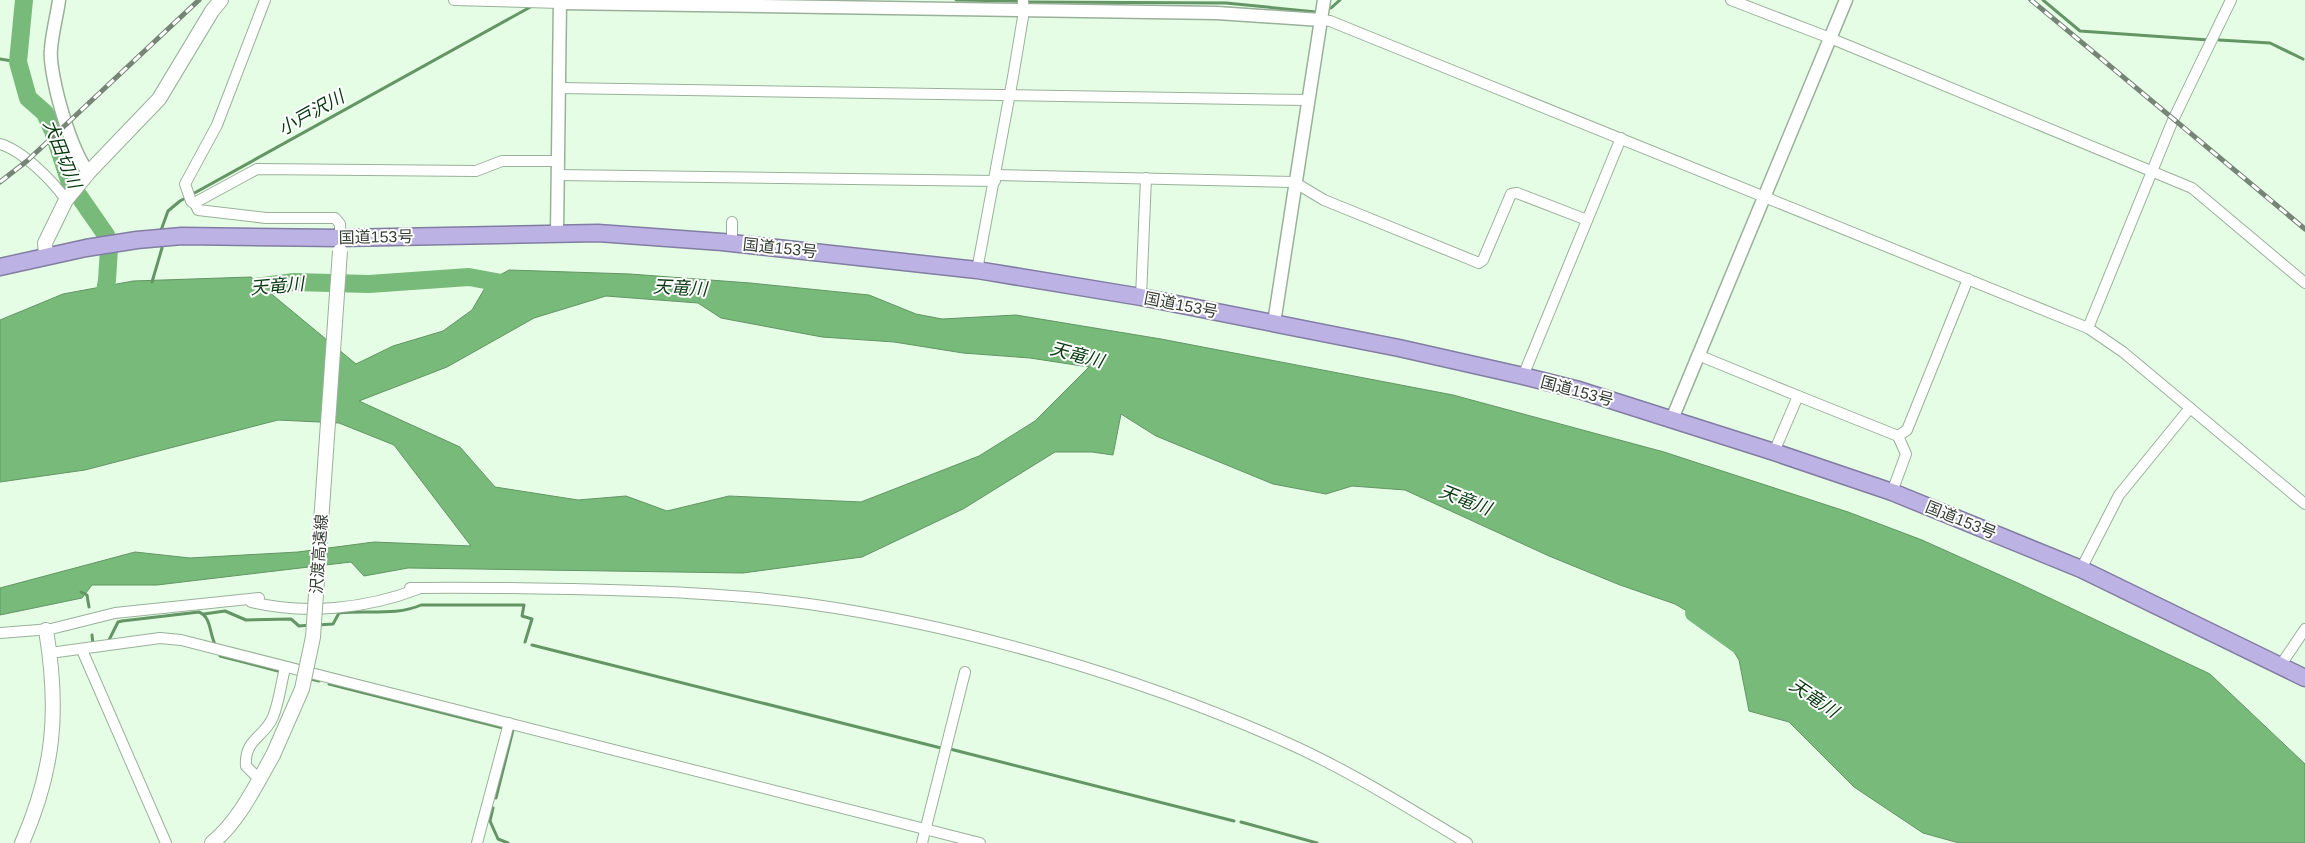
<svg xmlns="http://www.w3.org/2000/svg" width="2305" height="843" font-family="Helvetica,'Noto Sans JP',sans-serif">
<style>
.water{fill:#77ba7a;stroke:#639565;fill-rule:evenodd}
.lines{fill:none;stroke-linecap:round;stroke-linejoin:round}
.stream{stroke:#639565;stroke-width:3}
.river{stroke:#77ba7a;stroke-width:18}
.minor-casing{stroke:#9ab09a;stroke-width:12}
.tertiary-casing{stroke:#9ab09a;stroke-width:15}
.secondary-casing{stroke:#9ab09a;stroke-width:16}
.trunk-casing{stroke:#827da2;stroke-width:19}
.minor{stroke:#fff;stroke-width:10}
.tertiary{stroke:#fff;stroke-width:12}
.secondary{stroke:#fff;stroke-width:14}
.trunk{stroke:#bcb2e4;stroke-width:16}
.rail-casing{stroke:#768576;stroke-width:5}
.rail{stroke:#fff;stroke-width:3;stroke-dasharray:9;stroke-linecap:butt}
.secondary-bridge-casing{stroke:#9ab09a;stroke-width:16;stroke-linecap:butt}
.secondary-bridge{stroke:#fff;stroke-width:14}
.labels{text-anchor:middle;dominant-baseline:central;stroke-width:4;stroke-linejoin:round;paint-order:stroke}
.street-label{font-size:16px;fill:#353f35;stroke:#fff}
.water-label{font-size:18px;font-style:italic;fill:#08390f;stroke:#fff}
</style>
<rect width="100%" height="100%" fill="#e5fde5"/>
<path class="water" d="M509,270l121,4 120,9 119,12 47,19 26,5 74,-4 145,24 292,56 211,57 184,60 74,28 98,44 190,90 95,90v79h-346l-36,-10 -69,-46 -65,-65 -40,-11 -10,-51 -18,-29 -46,-27 -55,-19 -71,-29 -144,-66 -53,-4 -26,8 -53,-10 -117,-48 -35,-22 -8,41 -21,-3h-37l-92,57 -101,48 -119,16 -335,-5 -44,8 -13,-14 -194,23h-65l-10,13 -82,17v-27l135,-36 55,6 108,-6 76,-10 97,4 -77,-101 -55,-22 -61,-3 -193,50 -85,12v-162l63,-26 70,-13 118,-4 105,87 37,-18 50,-15 29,-21 17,-29zM606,296l92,7 23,15 101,19 72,5 69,11 67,5 59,9 -54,54 -56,35 -118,46 -132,-6 -62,15 -41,-15 -48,4 -83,-13 -35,-40 -101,-46 88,-34 87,-49z"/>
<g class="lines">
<g class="stream">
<path d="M956,0l62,1"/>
<path d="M2043,0l37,31 129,9"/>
<path d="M1030,2l196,1 90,9"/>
<path d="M1331,8l9,-8"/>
<path d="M2219,40l51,3 33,16"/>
<path d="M0,59l18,3"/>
<path d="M160,233l8,-22 12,-10 354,-196"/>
<path d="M152,282l10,-34 -1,-6"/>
<path d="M81,592l6,3 2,12"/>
<path d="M204,614l21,-3 21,9 45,-1 8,7 12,-1"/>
<path d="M317,625l16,-1 6,-11c26,-3 58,3 82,-8h103l-2,11 10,3 -7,23"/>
<path d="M92,635l1,10"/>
<path d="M108,642l10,-20 4,-1 77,-9c13,5 10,23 17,34"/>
<path d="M532,645l409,103"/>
<path d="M220,654v2l58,15"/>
<path d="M307,678l12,3"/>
<path d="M329,684l174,44"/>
<path d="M950,749l284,72"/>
<path d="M496,798l17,-68"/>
<path d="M493,808l-3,13 8,18 10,4"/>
<path d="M1241,822l76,21"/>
</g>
<g class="river">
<path d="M24,0l-6,62 10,36 17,15 8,18 17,52 36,52 3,14 -2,31 -3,17 -8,9"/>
<path d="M240,289l54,-7 75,2 100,-7 43,8"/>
<path d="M1694,613l46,33"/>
</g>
<g class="minor-casing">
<g id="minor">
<path d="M454,0l106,3"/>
<path d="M1731,0l99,38 362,150 113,95"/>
<path d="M1321,20l9,1 758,307 35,24 182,152"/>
<path d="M559,88l749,12"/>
<path d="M2174,118l57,-118"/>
<path d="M0,144c22,6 53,37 66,56"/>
<path d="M557,175l438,6"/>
<path d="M996,175l298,7 30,18 155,63 4,-3 28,-66 6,-1 70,27"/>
<path d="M196,205l-5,-4 -6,-17 32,-59 48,-125"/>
<path d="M732,222v21"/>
<path d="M340,238v-14l-5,-6h-69l-68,-8 -2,-5 2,-4 59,-32 219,2 26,-10h55"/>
<path d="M977,270l36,-193 10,-60v-17"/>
<path d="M1141,297l5,-119"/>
<path d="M2088,328l85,-208"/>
<path d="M1698,355l100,41"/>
<path d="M1523,376l98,-238"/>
<path d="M1774,452l24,-56 100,40"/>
<path d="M1892,492l14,-38 -8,-18 9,-6 61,-151"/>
<path d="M2081,569l38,-74 71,-87"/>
<path d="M410,588c54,-1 107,0 161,1 79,2 160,4 238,15 155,22 330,73 474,137 64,28 124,66 184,102"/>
<path d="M251,602c53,13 115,7 167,-13"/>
<path d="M0,633l51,-4 64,-16 144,-15"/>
<path d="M82,650l84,193"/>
<path d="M50,653l110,-15 21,2 799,203"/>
<path d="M2280,666l25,-37"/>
<path d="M259,779l-13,-13c-2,-27 18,-28 27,-49 6,-15 8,-33 12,-49"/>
<path d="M477,843l32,-120"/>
<path d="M922,843l43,-171"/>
</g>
</g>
<g class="tertiary-casing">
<g id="tertiary">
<path d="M59,0c-2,16 -7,33 -8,49 -3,23 21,108 38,123"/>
<path d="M560,3l657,10 104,7"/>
<path d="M557,234l3,-234"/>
<path d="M1274,323l50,-323"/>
<path d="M1672,419l174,-419"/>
</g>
</g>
<g class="secondary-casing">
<g id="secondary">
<path d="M46,256l-1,-13 21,-43 23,-28 70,-73 53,-88 9,-11"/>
<path d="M22,843c33,-75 37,-134 24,-213"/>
<path d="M212,843c27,-22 44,-58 61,-88"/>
</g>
</g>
<g class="trunk-casing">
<path id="trunk" d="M0,267l86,-19 51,-8 45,-4 158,2 258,-5 124,9 255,28 164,27 258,51 124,28 56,14 195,62 118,40 189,77 224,109"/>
</g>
<use href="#minor" class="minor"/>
<use href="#tertiary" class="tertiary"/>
<use href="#secondary" class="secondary"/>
<use href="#trunk" class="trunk"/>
<g class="rail-casing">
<g id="rail">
<path d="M2031,0l274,229"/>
<path d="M0,182l27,-21 172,-161"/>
</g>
</g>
<use href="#rail" class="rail"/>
<g class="secondary-bridge-casing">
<path id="secondary-bridge" d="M273,755l29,-66 11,-52 27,-386"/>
</g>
<use href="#secondary-bridge" class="secondary-bridge"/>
</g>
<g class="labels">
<g class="street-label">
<text transform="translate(376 237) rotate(-1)">国道153号</text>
<text transform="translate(780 248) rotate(6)">国道153号</text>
<text transform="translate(1181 305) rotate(11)">国道153号</text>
<text transform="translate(1577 391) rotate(15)">国道153号</text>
<text transform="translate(1961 520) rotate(22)">国道153号</text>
<text transform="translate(319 554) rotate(-86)">沢渡高遠線</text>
</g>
<g class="water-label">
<text transform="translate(311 113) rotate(-29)">小戸沢川</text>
<text transform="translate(62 154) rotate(68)">犬田切川</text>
<text transform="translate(277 286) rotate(-5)">天竜川</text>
<text transform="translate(680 288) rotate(3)">天竜川</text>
<text transform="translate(1077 355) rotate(15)">天竜川</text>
<text transform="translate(1465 500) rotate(21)">天竜川</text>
<text transform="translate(1814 698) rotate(34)">天竜川</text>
</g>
</g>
</svg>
